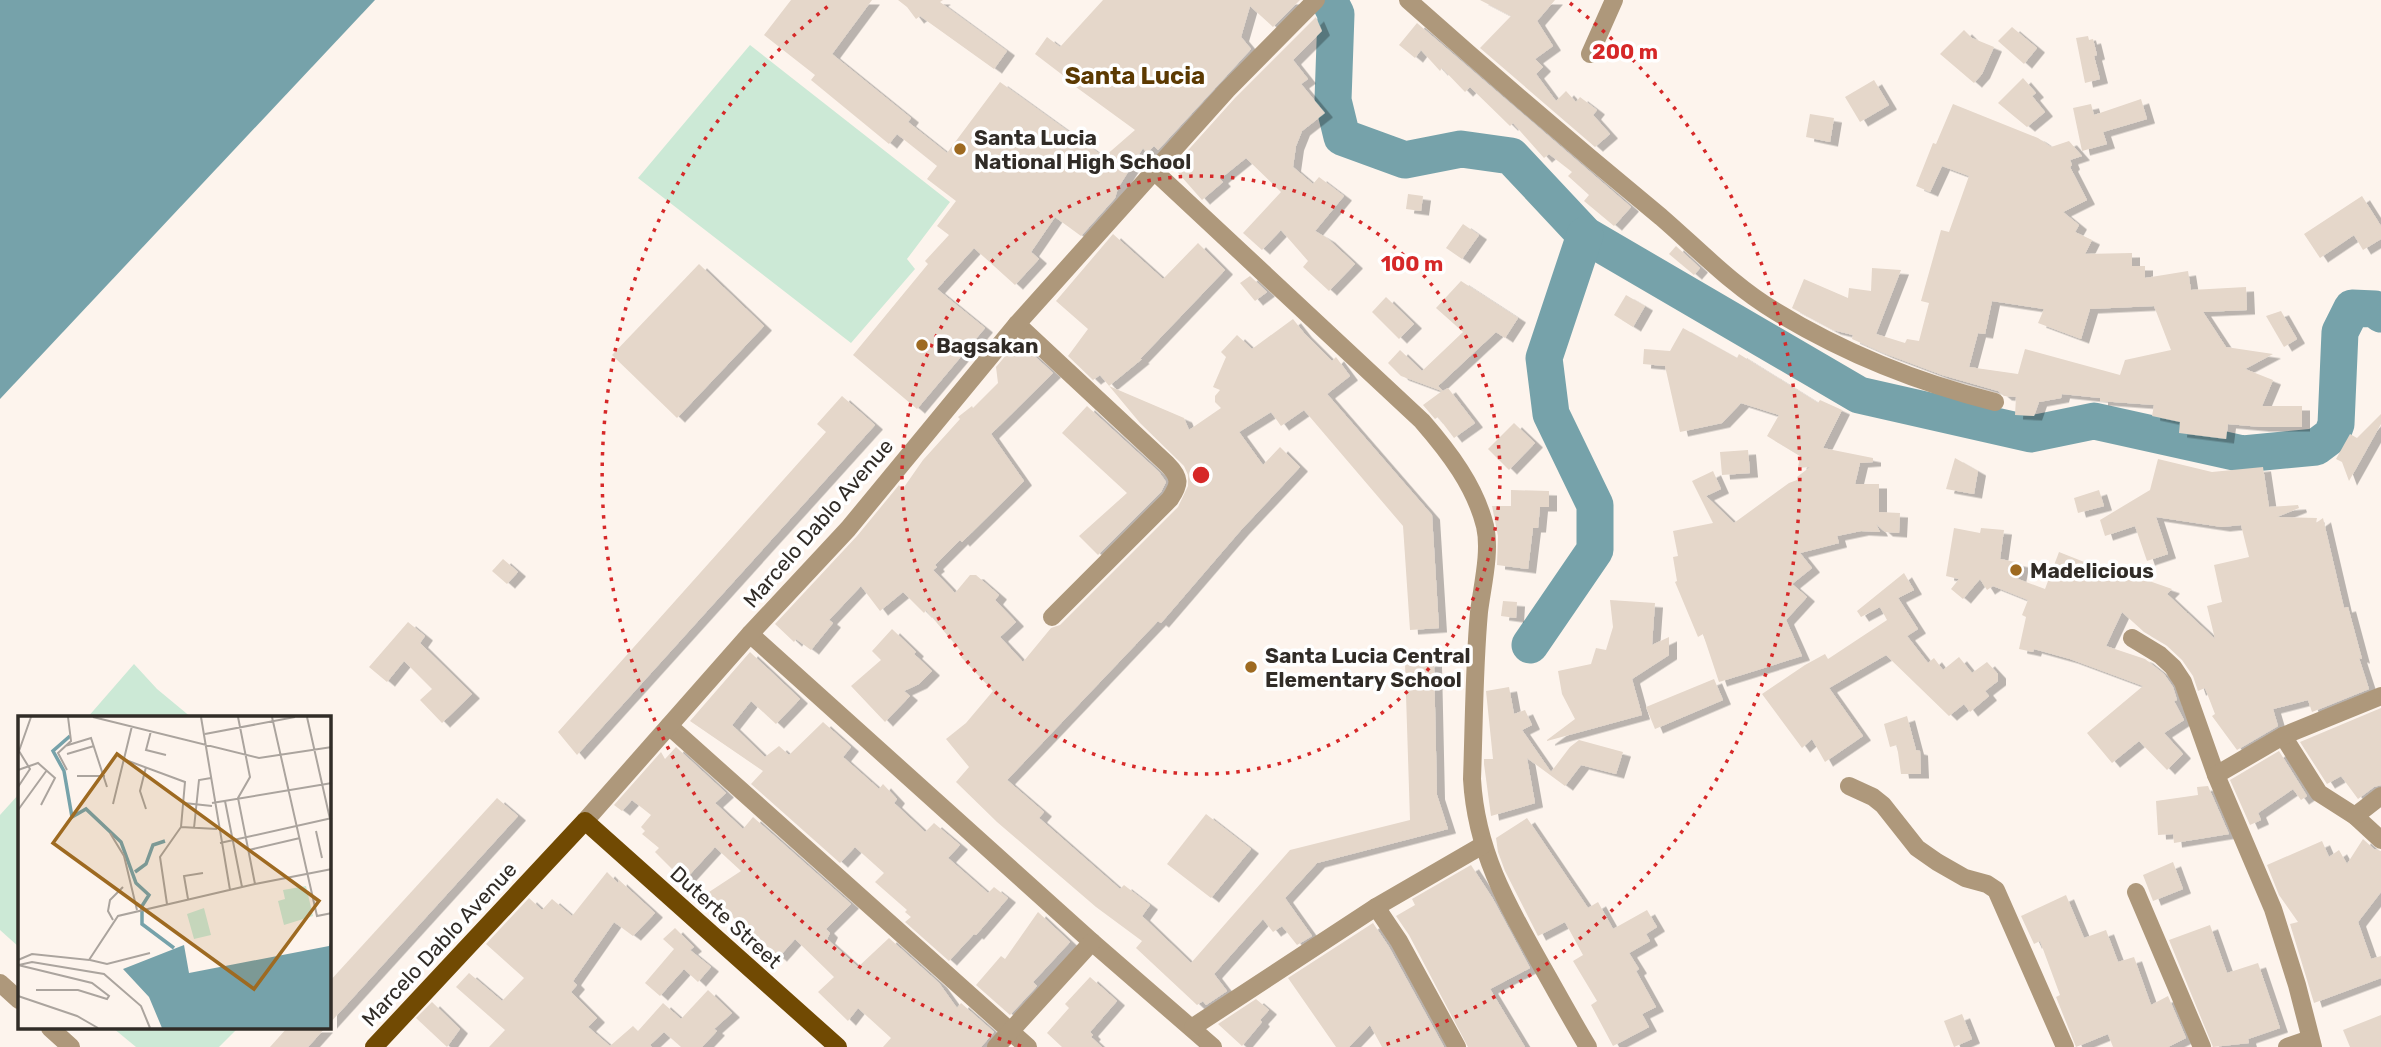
<svg xmlns="http://www.w3.org/2000/svg" width="2381" height="1047" font-family="Rubik,sans-serif">
<style>
.green{fill:#cce9d6}
.water{fill:#76a2aa}
.lines{fill:none;stroke-linecap:round;stroke-linejoin:round}
.river{stroke:#76a2aa;stroke-width:37}
.building{fill:#e5d7ca;fill-rule:evenodd;filter:url(#shadow)}
.minor{stroke:#ae987b;stroke-width:18}
.major{stroke:#714a03;stroke-width:18}
.ring{fill:none;stroke:#d62828;stroke-width:3.5;stroke-dasharray:3.5 7}
.poi-dot{fill:#9e6a21;stroke:#fff;stroke-width:2.5}
.labels{text-anchor:middle;dominant-baseline:central;stroke-width:7;stroke-linejoin:round;paint-order:stroke}
.poi-label{font-size:21px;font-weight:bold;fill:#312c27;stroke:#fff;text-anchor:start}
.street-label{font-size:21px;fill:#312c27;stroke:#fff}
.quarter-label{font-size:24px;font-weight:bold;fill:#5c3a02;stroke:#fff}
.inset-river{fill:none;stroke:#76a2aa;stroke-width:3.5}
.inset-road{fill:none;stroke:#aba49e;stroke-width:2}
.view{fill:#9e6a21;fill-opacity:0.15;stroke:#9e6a21;stroke-width:3.5}
.inset-edge{fill:none;stroke:#312c27;stroke-width:3.5}
.centre{fill:#d62828;stroke:#fff;stroke-width:3.5}
.ring-label{font-size:21px;text-anchor:middle;font-weight:bold;fill:#d62828;stroke:#fff;stroke-width:7;stroke-linejoin:round;paint-order:stroke}
</style>
<defs>
<filter id="shadow"><feDropShadow dx="8" dy="4.5" stdDeviation="0" flood-color="#0004"/></filter>
</defs>
<rect width="100%" height="100%" fill="#fdf4ed"/>
<g class="green">
<path d="M750,45l200,157 -43,57 8,10 -64,74 -213,-165z"/>
<path d="M134,664l23,25 35,29h-105z"/>
<path d="M19,794v153l-19,-17v-115z"/>
<path d="M113,1028h125l-19,19h-83z"/>
</g>
<path class="water" d="M0,0h375l-375,399z"/>
<g class="lines">
<g class="river">
<path d="M1329,0l7,14 -3,86 9,37 63,23 56,-11 50,7 74,79 274,160 172,39 63,-13 149,33 73,-7 16,-12 4,-11 4,-92 12,-24 23,1 6,5"/>
<path d="M1530,645l65,-95v-45l-44,-91 -7,-56 41,-123"/>
</g>
</g>
<g class="building">
<path d="M791,0h81l-40,54 79,64 -3,4 39,31 53,-71 104,75 31,-27 -59,-43 1,-1 -42,-32 12,-17 13,10 43,-47h197l-27,27 -23,-21 -9,31 10,12 -93,101 -4,-4 -7,7 -4,-5 -25,40 -3,10 -34,38 -26,-19 -24,35 8,7 -24,26 -41,-37 -37,41 48,39 -68,81 -64,-54 75,-91 -3,-3 24,-26 -12,-9 19,-25 -29,-22 10,-13 -40,-32 -8,10 -78,-64 4,-5 -51,-40z"/>
<path d="M898,0h45l-3,2 67,49 -13,18 -74,-53 -4,3 -9,-12z"/>
<path d="M1480,0h75l-18,21 16,25 -18,13 8,8 -7,7 20,27 10,-10 10,11 4,-5 17,13 -4,5 17,19 -15,13 -115,-99 31,-32z"/>
<path d="M1316,17l6,14 -29,29 15,19 -7,5 24,29 -23,18 -6,15 -3,21 20,17 6,-7 25,19 -29,35 12,7 28,26 -26,27 -26,-24 5,-6 -27,-31 -19,20 -19,-17 38,-41 -35,-34 -26,21 3,3 -21,18 -29,-33 62,-69z"/>
<path d="M1417,23l214,184 -17,19 -30,-25 5,-6 -21,-19 4,-4 -23,-18 -5,4 -31,-35 -3,3 -40,-39 -5,5 -23,-24 -2,3 -19,-21 -6,8 -16,-13z"/>
<path d="M2012,27l25,21 -13,16 -26,-23z"/>
<path d="M1964,30l8,8 22,9 -12,27 -8,9 -34,-29z"/>
<path d="M2088,36l1,4 4,-1 4,16 -3,1 6,23 -15,4 -9,-45z"/>
<path d="M2023,78l13,15 -4,3 13,16 -18,15 -29,-24z"/>
<path d="M1874,80l15,25 -29,17 -15,-25z"/>
<path d="M2141,99l6,20 -44,13 4,12 -25,7 -9,-43 18,-4 3,11z"/>
<path d="M1953,104l85,34 13,9 18,-6 13,15 -12,4 2,5 -2,2 17,33 -24,12 16,13 -4,7 17,8 -7,14 47,-1v13h13v12l43,-7 3,19 55,-3 1,23 -44,2 23,35 47,7 -28,15 28,11 -11,26h40v21h-41l-33,-3 -2,15 -47,-6 1,-11 -28,-6 2,-11 -54,-4v-3l-38,-4 -1,4 -22,4 -5,14 -19,-1 1,-18 -12,-1 -6,-5 -56,-16 -56,-21 -34,-15 1,-4 -20,-5 -41,-22 12,-29 44,19 1,-10 22,3 1,-23 29,2 -25,64 29,9 2,-4 12,2 10,-38 -8,-2 20,-71 8,2 20,-56 -27,-10 -12,26 -14,-6 17,-43 3,1zM1992,301l52,8 -6,14 43,16 9,-30 64,-3 17,44 -46,10 -5,15 -95,-26 -7,25 -49,-7 9,-34 7,1z"/>
<path d="M1810,114l24,4 -4,24 -24,-5z"/>
<path d="M1408,194l15,2 -2,15 -15,-2z"/>
<path d="M2362,196l19,30v13l-18,11 -9,-15 -34,23 -16,-24z"/>
<path d="M1463,224l16,11 -17,24 -16,-11z"/>
<path d="M1113,234l50,45 35,-36 27,27 -85,89h2l-33,27 75,32 5,12 32,-22 -6,-6v-6l5,-6 -7,-3 13,-30 -5,-5 16,-17 15,14 41,-30 11,14 28,28 4,-4 14,19 -23,18 105,121 7,113 -29,2 -7,-104 -99,-116 -23,16 -10,-14 -32,20 24,33 17,-18 20,20 -59,63 -80,93 -3,-2 -151,159 37,32 -5,6 81,71 4,-4 26,20 -8,11 49,47 99,-113 120,-30 -5,-157 29,-1 3,133 11,34 -131,34 -32,35 27,38 -15,9 -15,-19 -9,6 -10,-13 -49,55 13,17 -21,14 -3,-4 -6,4 -61,-57 6,-7 -46,-34 -99,-85 -41,-40 13,-15 -23,-28 20,-16 27,-32 -32,-34 3,-2 -38,-45 -2,3 -21,-21 -23,19 -19,-25 -32,34 4,3 -22,27 -15,-11 -2,3 -19,-18 82,-88 42,-51 3,5 21,-30 37,-41 -2,-2 14,-11 1,2 25,-25 -2,-16 22,-26 35,32 -62,61 33,47 -62,61 -2,-2 -25,25 2,2 -4,3 22,23 15,-18h6l23,20 -4,5 21,22 -16,15 23,25 28,-34 9,-3 118,-118 10,-21v-11l-4,-9 -44,-43 -40,-48 -7,5 -25,-24 20,-27 -32,-28z"/>
<path d="M1676,246l24,22 -6,7 -25,-21z"/>
<path d="M699,264l65,62 -87,92 -65,-63z"/>
<path d="M1250,276l17,16 -12,9 -15,-18z"/>
<path d="M1461,281l57,37 -13,20 -9,-6 -58,54 5,5 5,-3 27,35 -21,15 -16,-21 -3,2 -12,-14 19,-14 -41,-15 -13,-13 12,-13 22,21 41,-39 -27,-24z"/>
<path d="M1626,295l19,11 -12,21 -19,-12z"/>
<path d="M1386,297l28,27 -15,15 -27,-27z"/>
<path d="M2281,311l16,28 -13,8 -18,-31z"/>
<path d="M1683,328l54,30 2,-4 79,49 2,-3 22,10 -19,38 50,10v4l-13,1 -5,21h24v28l21,1 -1,20 -14,-1 -9,-8 4,8 -19,-1 -24,5 2,7 -39,10 12,15 -20,16 15,13 -21,23 16,36 -83,26 -16,-48 -5,3 -23,-55 2,-1 -4,-24 5,-1 -5,-25 40,-8 -21,-42 21,-10 8,18 -15,7 28,27 55,-40 8,-3v-3l13,-10 -12,1 2,-12 -33,-20 12,-21 -38,-12 -19,20 -42,9 -15,-66 -22,-2 1,-15 26,2z"/>
<path d="M842,396l33,29 -298,330 -19,-23 268,-300 -9,-8z"/>
<path d="M1087,406l72,66 7,10 -5,10 -63,63 -19,-19 48,-43 -65,-60z"/>
<path d="M2381,414v10l-32,57 -7,-19 -6,-3 14,-25 7,4z"/>
<path d="M1514,423l21,20 -26,27 -21,-21z"/>
<path d="M1748,450l2,23 -28,2 -2,-23z"/>
<path d="M1955,458l23,13 -4,23 -28,-5z"/>
<path d="M2158,459l54,13 51,-5 6,40 29,-2 1,3 -22,9 40,1 -1,5 7,-5 21,90 4,-1 14,52 -3,-1 10,31 -57,23 -4,-12 -35,9 5,17 -41,24 -25,-34 3,-2 -10,-26 -7,3 -5,-15 -11,-16 -16,-15 -22,-13 -22,-20 -16,34 39,13 19,15 9,13 4,13 -3,1 10,19 -20,13 19,21 -16,16 -28,-29 -27,22 -25,-30 56,-47 -73,-27 -36,-10 -1,3 -14,-3 7,-32 -4,-2 6,-15 -35,-14 -6,4 -7,-11 -17,20 -12,-10 8,-10 -13,-3 8,-48 26,5 1,-5 23,2 -4,29 21,4 -3,16 27,10 14,-37 58,23 -2,-6 57,20 -5,5 48,45 -8,-33 15,-4 -8,-37 35,-8 -8,-32 -19,2 -66,-10 12,37 -21,7 -12,-35 -30,10 -5,-16 50,-30z"/>
<path d="M1511,490l38,1v16h-9l-2,21h-5l-5,41 -31,-4 1,-29 -6,-30h19z"/>
<path d="M2099,490l5,16 -26,7 -4,-15z"/>
<path d="M503,559l15,13 -11,12 -15,-13z"/>
<path d="M1904,573l10,17 -16,8 20,31 -11,7 21,27 6,-5 9,12 16,-13 13,16 15,-11 11,12v7l-13,10 4,5 -19,16 -6,-8 -15,12 -63,-61 -57,33 34,48 -38,26 -13,-23 -10,9 -40,-54 43,-29 20,-11 3,5 59,-39 -7,-13 -19,10 -4,-6z"/>
<path d="M1610,600l45,3 -3,42 17,-8v18l-37,24 10,36 -95,26v-1l28,-21 -13,-25 -4,-23 33,-7 5,-16 10,2 7,-23z"/>
<path d="M1503,601l14,1 -1,16 -15,-2z"/>
<path d="M408,622l17,14 -5,7 52,51 -30,29 -22,-23 12,-11 -28,-28 -17,21 -18,-15z"/>
<path d="M892,629l24,23 -2,2 18,17 -13,13 -15,7 6,5 -25,26 -34,-36 30,-26 -9,-9z"/>
<path d="M750,652l50,47 -24,25 -25,-23 -19,24 33,32 14,-11 10,9 34,-33 28,25 -8,10 36,32 4,-5 14,15 -3,4 31,29 9,-9 26,22 -12,13 40,35 6,-6 14,11 -32,37 -2,-1 -25,27 -44,-39 6,-5 -6,-5 2,-2 -32,-28 9,-9 -29,-26 -15,16 -89,-79 12,-13 -73,-50z"/>
<path d="M1714,679l9,21 -68,29 -9,-22z"/>
<path d="M1509,687l5,27 11,-4 7,15 -10,5 29,42 19,-25 9,-7 44,12 -7,22 -35,-9 -16,21 -38,-28 8,45 -44,13 -7,-52v-5h9l-7,-68z"/>
<path d="M2381,708v77l-7,2 -16,12 -17,-23 -14,8 -27,-42z"/>
<path d="M1907,716l9,34 4,1 1,23h-20l-4,-29 -7,2 -6,-23z"/>
<path d="M676,747l50,46 -11,10 28,26 10,-12 98,87 -25,25 4,4 -3,6 31,28 31,-29 50,45 18,25 4,-5 33,29 -13,15h-98l8,-9 -33,-30 -10,13 -30,-29 16,-15 -39,-38 -16,18 -73,-63 35,-23 -26,-24 -31,34 -29,-29 4,-4 -17,-14 3,-3 -4,-4 10,-12 -19,-15 -10,11 -8,-6 47,-53 4,7z"/>
<path d="M2279,751l28,45 -6,4 -8,-11 -35,24 3,7 -11,5 -20,-45z"/>
<path d="M2208,786l21,48 -55,9 -1,-9 -15,1 -2,-34 42,-6 -1,-8z"/>
<path d="M497,798l21,18 -189,208v-42z"/>
<path d="M1206,814l45,35 -40,49 -44,-34z"/>
<path d="M1527,818l61,90 10,-6 15,27 34,-19 10,17 -11,7 4,7 -21,12 10,16 -3,2 20,36 -14,7 7,13 -36,19 -22,-41 6,-4 -24,-40 10,-6 -18,-33 -27,14 -33,-65 -7,-19 -2,-14z"/>
<path d="M2363,839l11,10 7,2v41l-23,30 13,37 10,-3v22l-67,25 -24,-79 8,-2 -19,-27 -12,-30 55,-24 7,16 10,-7 8,14z"/>
<path d="M2173,862l10,27 -30,12 -10,-26z"/>
<path d="M1471,865l22,34 37,69 -40,21 35,58h-57l-59,-112 -13,-19 19,-11 -3,-6z"/>
<path d="M607,872l11,11 1,-3 36,33 -22,23 -19,-14 -41,59 4,4 -6,7 26,26 -9,9 22,19 23,-20 5,5 25,-28 18,16 27,-29 24,23 -18,16 3,2 -15,16h-21l-17,-15 -14,13 2,2h-163l16,-17 -49,-43 13,-14 33,28 22,-23 -38,-34 43,-46 13,12 10,-11 20,17z"/>
<path d="M2066,895l18,43 22,-8 12,32 16,-5 17,48 17,-9 18,42 -18,9h-55l-5,-13 -32,13 -20,-50 4,-2 -20,-54 -6,3 -13,-28z"/>
<path d="M1038,912l32,30 -37,40 4,4 -27,29 -34,-30 25,-29 4,3z"/>
<path d="M1373,923l16,24 55,100h-62l-12,-22 -21,22h-13l-48,-69z"/>
<path d="M2210,925l17,48 31,-10 22,65 -32,11 1,4 -36,4 -44,-107z"/>
<path d="M675,928l19,19 -4,3 21,17 -13,15 -14,-13 -24,27 -15,-13 29,-34 -11,-10z"/>
<path d="M1090,977l27,24 -27,31 3,3 -2,2 11,10h-40l-15,-14 22,-25 -4,-4z"/>
<path d="M1256,999l13,11 -9,10 2,2 -20,24 -24,-22z"/>
<path d="M432,1002l28,27 -13,18 -31,-29z"/>
<path d="M1962,1014l10,25 -18,8 -10,-26z"/>
<path d="M2381,1015v32h-31l-7,-17z"/>
<path d="M287,1028h38l-17,19h-38z"/>
</g>
<g class="lines">
<g class="minor">
<path d="M1408,0c83,74 167,146 253,217 37,32 72,69 114,94 67,41 144,72 220,91"/>
<path d="M1590,54l24,-54"/>
<path d="M1154,171l268,250c27,31 53,65 63,105 6,26 -3,61 -6,86 -5,55 -5,112 -7,167 4,71 34,124 68,184 16,28 31,56 48,84"/>
<path d="M1017,324l150,140c14,14 13,20 3,35l-118,118"/>
<path d="M750,634l342,308 121,105"/>
<path d="M2132,638l28,17 13,12 10,15 33,93 57,134 24,76 16,62"/>
<path d="M669,726l359,321"/>
<path d="M2283,736l36,57 36,23 26,24"/>
<path d="M2216,775l67,-39 98,-40"/>
<path d="M1849,786l24,11 10,8 34,43 20,14 28,16 22,6 9,6 69,157"/>
<path d="M2355,816l26,-20"/>
<path d="M585,821l165,-187 98,-105 169,-205 210,-234 89,-90"/>
<path d="M2136,892l66,155"/>
<path d="M1376,907l23,34 58,106"/>
<path d="M0,983l19,17"/>
<path d="M1193,1027l183,-120 107,-62"/>
<path d="M50,1028l21,19"/>
<path d="M996,1047l96,-105"/>
<path d="M2287,1047l23,-8"/>
</g>
<path class="major" d="M374,1047l211,-226 253,226"/>
</g>
<g class="ring">
<circle cx="1201" cy="475" r="299"/>
<path d="M1021 1046A599 599 0 0 1 832 3M1570 3A599 599 0 0 1 1381 1046"/>
</g>
<g class="poi-dot">
<circle cx="960" cy="149" r="7"/>
<circle cx="922" cy="345" r="7"/>
<circle cx="2016" cy="570" r="7"/>
<circle cx="1251" cy="667" r="7"/>
</g>
<g class="labels">
<g class="poi-label">
<text x="974" y="137">Santa Lucia<tspan x="974" dy="24">National High School</tspan></text>
<text x="936" y="345">Bagsakan</text>
<text x="2030" y="570">Madelicious</text>
<text x="1265" y="655">Santa Lucia Central<tspan x="1265" dy="24">Elementary School</tspan></text>
</g>
<g class="street-label">
<text transform="translate(818 523) rotate(-49)">Marcelo Dablo Avenue</text>
<text transform="translate(726 917) rotate(42)">Duterte Street</text>
<text transform="translate(439 944) rotate(-47)">Marcelo Dablo Avenue</text>
</g>
<g class="quarter-label">
<text x="1135" y="76">Santa Lucia</text>
</g>
</g>
<g transform="translate(18 716)">
<rect width="313" height="313" fill="#fdf4ed"/>
<path d="M288,170l7,30 -29,9 -6,-24 7,-2 -2,-9zM186,192l7,27 -17,4 -7,-25z" fill="#cce9d6"/>
<path d="M313,223v89h-169l-13,-31 -26,-28 61,-24 5,28 140,-27z" fill="#76a2aa"/>
<path class="inset-river" d="M52,20l-17,15 11,20 8,46 14,-8 35,33 15,41 13,12 -7,11v18l32,24M117,156l11,-8 7,-19 12,-4"/>
<path class="inset-road" d="M75,1l166,41 73,-11M183,1l29,173M220,1l12,60 -12,21 17,86 77,-15M254,1l45,199 15,-3M289,1l23,102M133,15l-5,19 20,5M187,18l90,-17M47,30l26,-8 16,49M1,35l12,-34M49,38l27,-8M105,43l62,23 -4,45 -21,30 7,47M128,51l-6,24 6,18M0,54l20,-7 17,15 -14,27M49,54l-9,-17 13,-12 -3,-24M59,60h28M0,71l12,-18 -11,-18M207,85l17,86M166,87l28,3M194,87l120,-20M95,88l19,-78M0,94l29,-40M163,111l36,2M176,112l5,-48 12,-2M298,115l6,27M92,117l14,23 13,54M202,127l112,-25M231,134l51,-12M170,183l-4,-23 19,-3M95,204l-5,-9 2,-11 13,-13M0,244l14,-6 57,6 29,-44 137,-32M72,244l17,4 43,-11M0,249l74,18 17,13 -2,3 -29,-9h-42M1,249l13,-3 72,12 37,32 9,22M0,280l59,20 21,12"/>
<path class="view" d="M99,38l202,147 -65,88 -201,-146z"/>
<rect width="313" height="313" class="inset-edge"/>
</g>
<circle cx="1201" cy="475" r="10" class="centre"/>
<g class="ring-label">
<text x="1625" y="59">200 m</text>
<text x="1412" y="271">100 m</text>
</g>
</svg>
